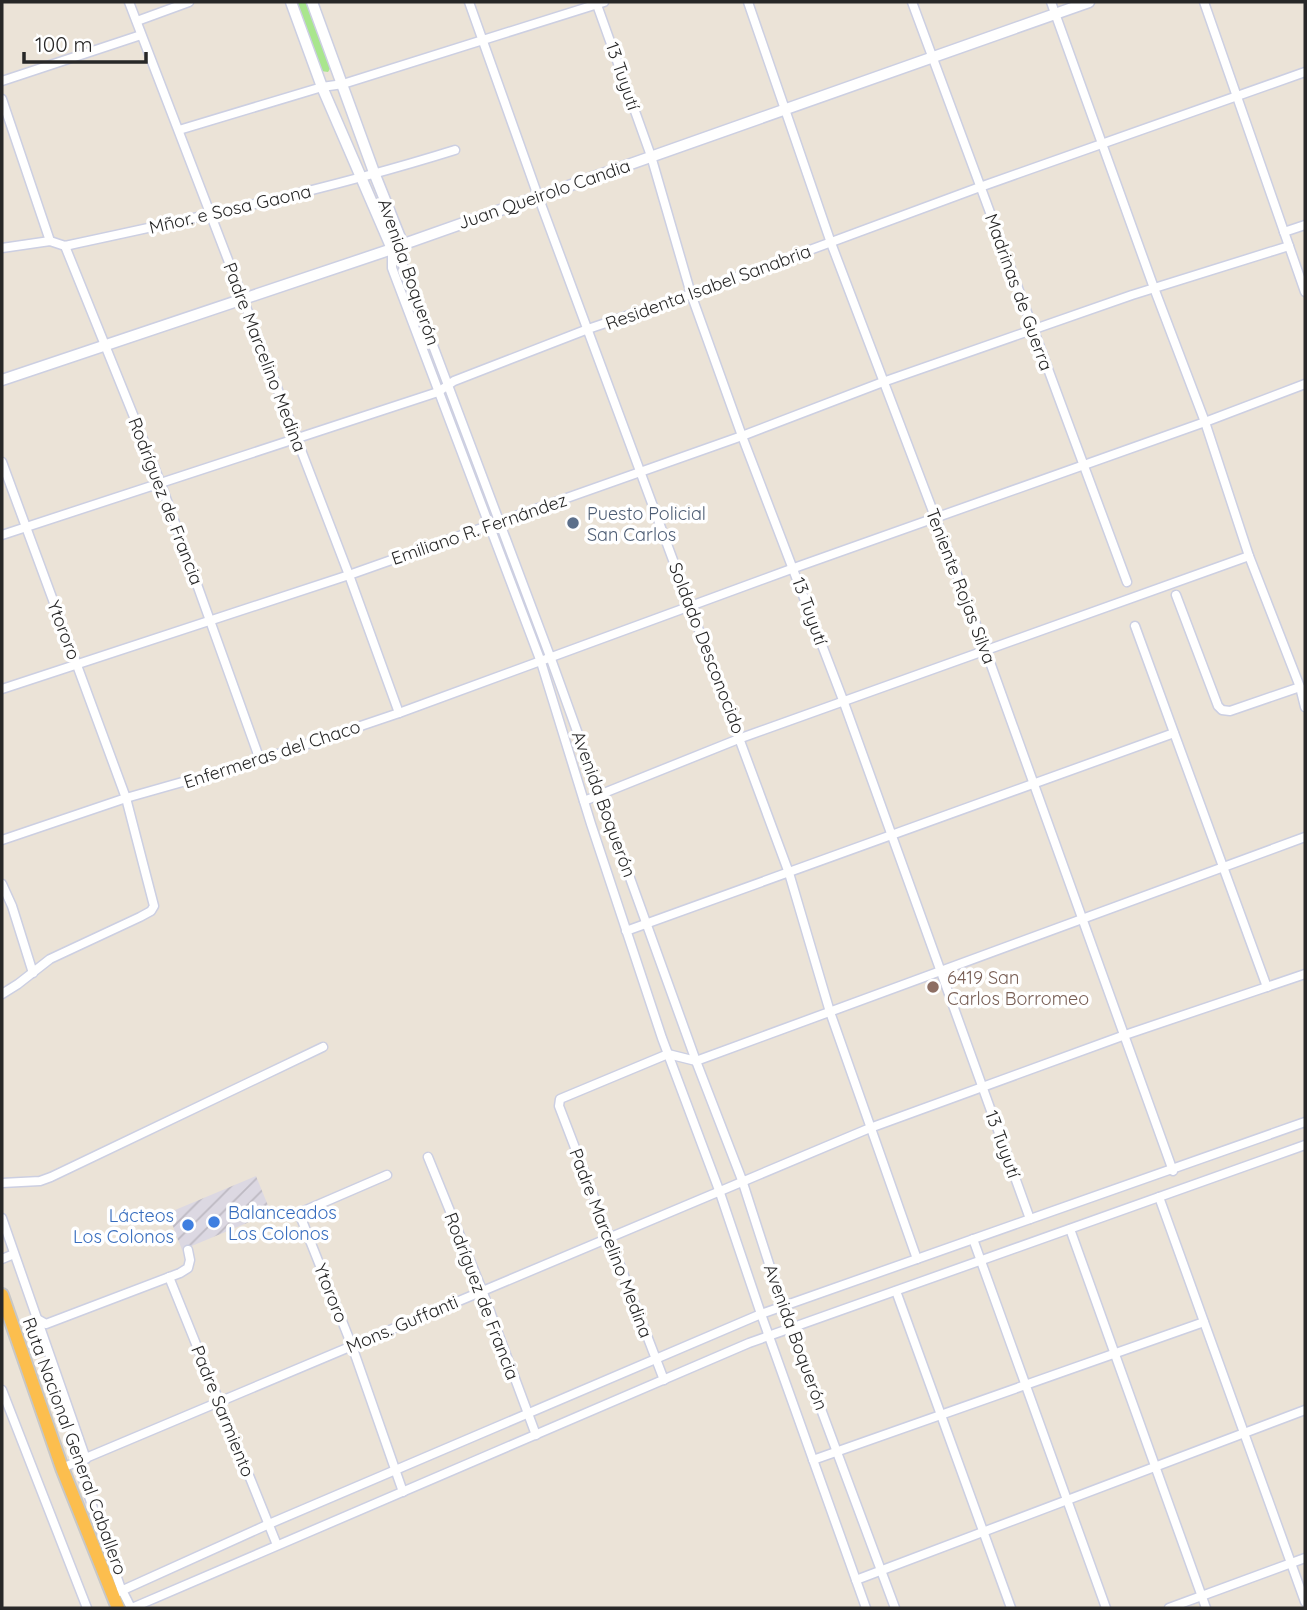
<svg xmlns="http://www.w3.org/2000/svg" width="1307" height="1610" font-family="Quicksand,sans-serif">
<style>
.industrial{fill:url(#industrial-furrows)}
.park{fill:#a9e68e}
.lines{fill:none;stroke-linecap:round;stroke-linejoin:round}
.minor-casing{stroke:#cccfe2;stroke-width:11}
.tertiary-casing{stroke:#cccfe2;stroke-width:13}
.trunk-casing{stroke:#c7c7c7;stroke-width:16}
.minor{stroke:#fff;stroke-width:8}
.tertiary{stroke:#fff;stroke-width:10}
.trunk{stroke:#fcbe4e;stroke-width:12}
.service-dot{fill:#5c6f8a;stroke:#fff;stroke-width:2.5}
.education-dot{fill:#8d6e63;stroke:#fff;stroke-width:2.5}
.shop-dot{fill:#3f7fe0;stroke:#fff;stroke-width:2.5}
.labels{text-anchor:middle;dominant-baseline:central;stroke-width:7;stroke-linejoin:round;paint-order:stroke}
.street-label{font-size:18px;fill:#272727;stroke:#fff}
.service-label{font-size:18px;fill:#4e5e75;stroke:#fff;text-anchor:start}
.education-label{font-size:18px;fill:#785e54;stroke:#fff;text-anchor:start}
.shop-label{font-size:18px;fill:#366cbe;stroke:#fff;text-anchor:start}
</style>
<defs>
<pattern id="industrial-furrows" width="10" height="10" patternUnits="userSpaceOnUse" patternTransform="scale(1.75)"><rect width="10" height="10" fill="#dcd8e2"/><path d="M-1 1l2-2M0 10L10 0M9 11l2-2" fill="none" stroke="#bdb9c2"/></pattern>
</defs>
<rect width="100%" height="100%" fill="#ebe3d7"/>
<path class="industrial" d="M256,1176l15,37 -89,37 -14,-37z"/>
<path class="park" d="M295,2h11l25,65 -3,5 -7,-1z"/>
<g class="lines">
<g class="minor-casing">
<g id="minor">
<path d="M129,2l220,573 50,138"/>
<path d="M469,2l69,194 251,677 41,139 87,247"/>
<path d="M596,2l55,154 40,138 51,142 101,264 187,519"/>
<path d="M748,2l83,241 155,408 187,520"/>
<path d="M912,2l215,580"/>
<path d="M1204,2l101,290"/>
<path d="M137,21l52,-19"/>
<path d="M2,81l139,-46"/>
<path d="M2,99l48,142"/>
<path d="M179,130l143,-43 21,-3 261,-82"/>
<path d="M1284,232l21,-7"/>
<path d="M403,245l-1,18 149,396 145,402 46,119 41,127 112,301"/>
<path d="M65,246l96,238 99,276"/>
<path d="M2,248l48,-7 15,5c131,-28 262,-56 390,-96"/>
<path d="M392,249v19l149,394 50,162 71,214 57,152 42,124 105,294"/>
<path d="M1305,384l-100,38 44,134 51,131 5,20"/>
<path d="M2,462l124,336 28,108 -3,5 -11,6 -90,42 -32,25 -16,10"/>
<path d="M2,535l436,-143 16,-11 134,-52 103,-35 289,-107 325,-115"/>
<path d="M1176,595l42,111 4,4 8,1 70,-24"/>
<path d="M1135,626l132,361"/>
<path d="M2,689l347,-114 393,-139 141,-54 249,-87 157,-49"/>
<path d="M584,801l157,-63 508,-182"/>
<path d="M2,840l124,-42 134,-38 139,-47 395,-145 411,-146 -51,-134 -103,-286"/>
<path d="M2,884l10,22 21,67"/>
<path d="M626,931l548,-198"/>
<path d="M428,1157l54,133 54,145"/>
<path d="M387,1175l-88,38 53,133 51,146"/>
<path d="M2,1183l38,-2 11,-4 272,-130"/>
<path d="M1159,1197l146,405"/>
<path d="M2,1218l84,241"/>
<path d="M1070,1229l136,379"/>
<path d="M973,1239l133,369"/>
<path d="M2,1259l12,-5"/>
<path d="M169,1277l108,268"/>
<path d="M896,1291l115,317"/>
<path d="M39,1320l7,4 134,-51 8,-5 2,-8 -2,-10"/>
<path d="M664,1380l-105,-274 1,-7 108,-45 28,7 609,-224"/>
<path d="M2,1390l85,218"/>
<path d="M813,1460l391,-138"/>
<path d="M77,1462l43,124 11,22"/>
<path d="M62,1468l808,-340 255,-93 180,-61"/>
<path d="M856,1580l449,-170"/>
<path d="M112,1595l157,-71 492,-210 544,-192"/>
<path d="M132,1608l617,-265 556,-198"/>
<path d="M1169,1608l136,-50"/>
</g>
</g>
<g class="tertiary-casing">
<g id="tertiary">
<path d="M291,2l31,85 70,162"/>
<path d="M312,2l63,173 28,70"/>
<path d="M2,380l390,-131h-2l699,-247"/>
</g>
</g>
<g class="trunk-casing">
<path id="trunk" d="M2,1295l60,173 56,140"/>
</g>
<use href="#minor" class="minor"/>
<use href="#tertiary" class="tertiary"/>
<use href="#trunk" class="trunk"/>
</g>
<circle class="service-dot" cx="573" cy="523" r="7"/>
<circle class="education-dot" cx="933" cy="987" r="7"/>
<g class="shop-dot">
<circle cx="214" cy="1222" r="7"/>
<circle cx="188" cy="1225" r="7"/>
</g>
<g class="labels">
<g class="street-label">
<text transform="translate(623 76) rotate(71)">13 Tuyutí</text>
<text transform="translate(544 194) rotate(-19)">Juan Queirolo Candia</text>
<text transform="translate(230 209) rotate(-13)">Mñor. e Sosa Gaona</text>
<text transform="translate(409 272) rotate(71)">Avenida Boquerón</text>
<text transform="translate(708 287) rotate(-20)">Residenta Isabel Sanabria</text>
<text transform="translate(1019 292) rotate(70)">Madrinas de Guerra</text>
<text transform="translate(265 357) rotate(69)">Padre Marcelino Medina</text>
<text transform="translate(166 501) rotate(69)">Rodríguez de Francia</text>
<text transform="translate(479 529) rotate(-19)">Emiliano R. Fernández</text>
<text transform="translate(961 586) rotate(69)">Teniente Rojas Silva</text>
<text transform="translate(810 611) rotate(70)">13 Tuyutí</text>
<text transform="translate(64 630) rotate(69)">Ytororo</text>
<text transform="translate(707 648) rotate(69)">Soldado Desconocido</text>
<text transform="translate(272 754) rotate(-18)">Enfermeras del Chaco</text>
<text transform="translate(604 804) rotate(70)">Avenida Boquerón</text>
<text transform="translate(1003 1144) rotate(70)">13 Tuyutí</text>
<text transform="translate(611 1243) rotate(69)">Padre Marcelino Medina</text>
<text transform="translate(331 1293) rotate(68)">Ytororo</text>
<text transform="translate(482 1296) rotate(69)">Rodríguez de Francia</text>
<text transform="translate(402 1324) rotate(-23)">Mons. Guffanti</text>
<text transform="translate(796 1337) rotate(70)">Avenida Boquerón</text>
<text transform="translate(223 1411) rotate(68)">Padre Sarmiento</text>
<text transform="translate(75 1446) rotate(70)">Ruta Nacional General Caballero</text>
</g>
<g class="service-label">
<text x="587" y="513">Puesto Policial<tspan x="587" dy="21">San Carlos</tspan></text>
</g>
<g class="education-label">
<text x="947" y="977">6419 San<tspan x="947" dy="21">Carlos Borromeo</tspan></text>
</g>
<g class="shop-label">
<text x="228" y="1212">Balanceados<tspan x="228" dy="21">Los Colonos</tspan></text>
<text x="174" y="1215" text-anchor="end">Lácteos<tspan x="174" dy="21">Los Colonos</tspan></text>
</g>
</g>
<rect width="1307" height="1610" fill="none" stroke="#272727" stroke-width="7"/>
<path d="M24 52v10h122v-10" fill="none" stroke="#272727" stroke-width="3.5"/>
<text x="35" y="52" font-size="21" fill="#272727" stroke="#ffffff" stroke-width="5" paint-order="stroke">100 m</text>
</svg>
